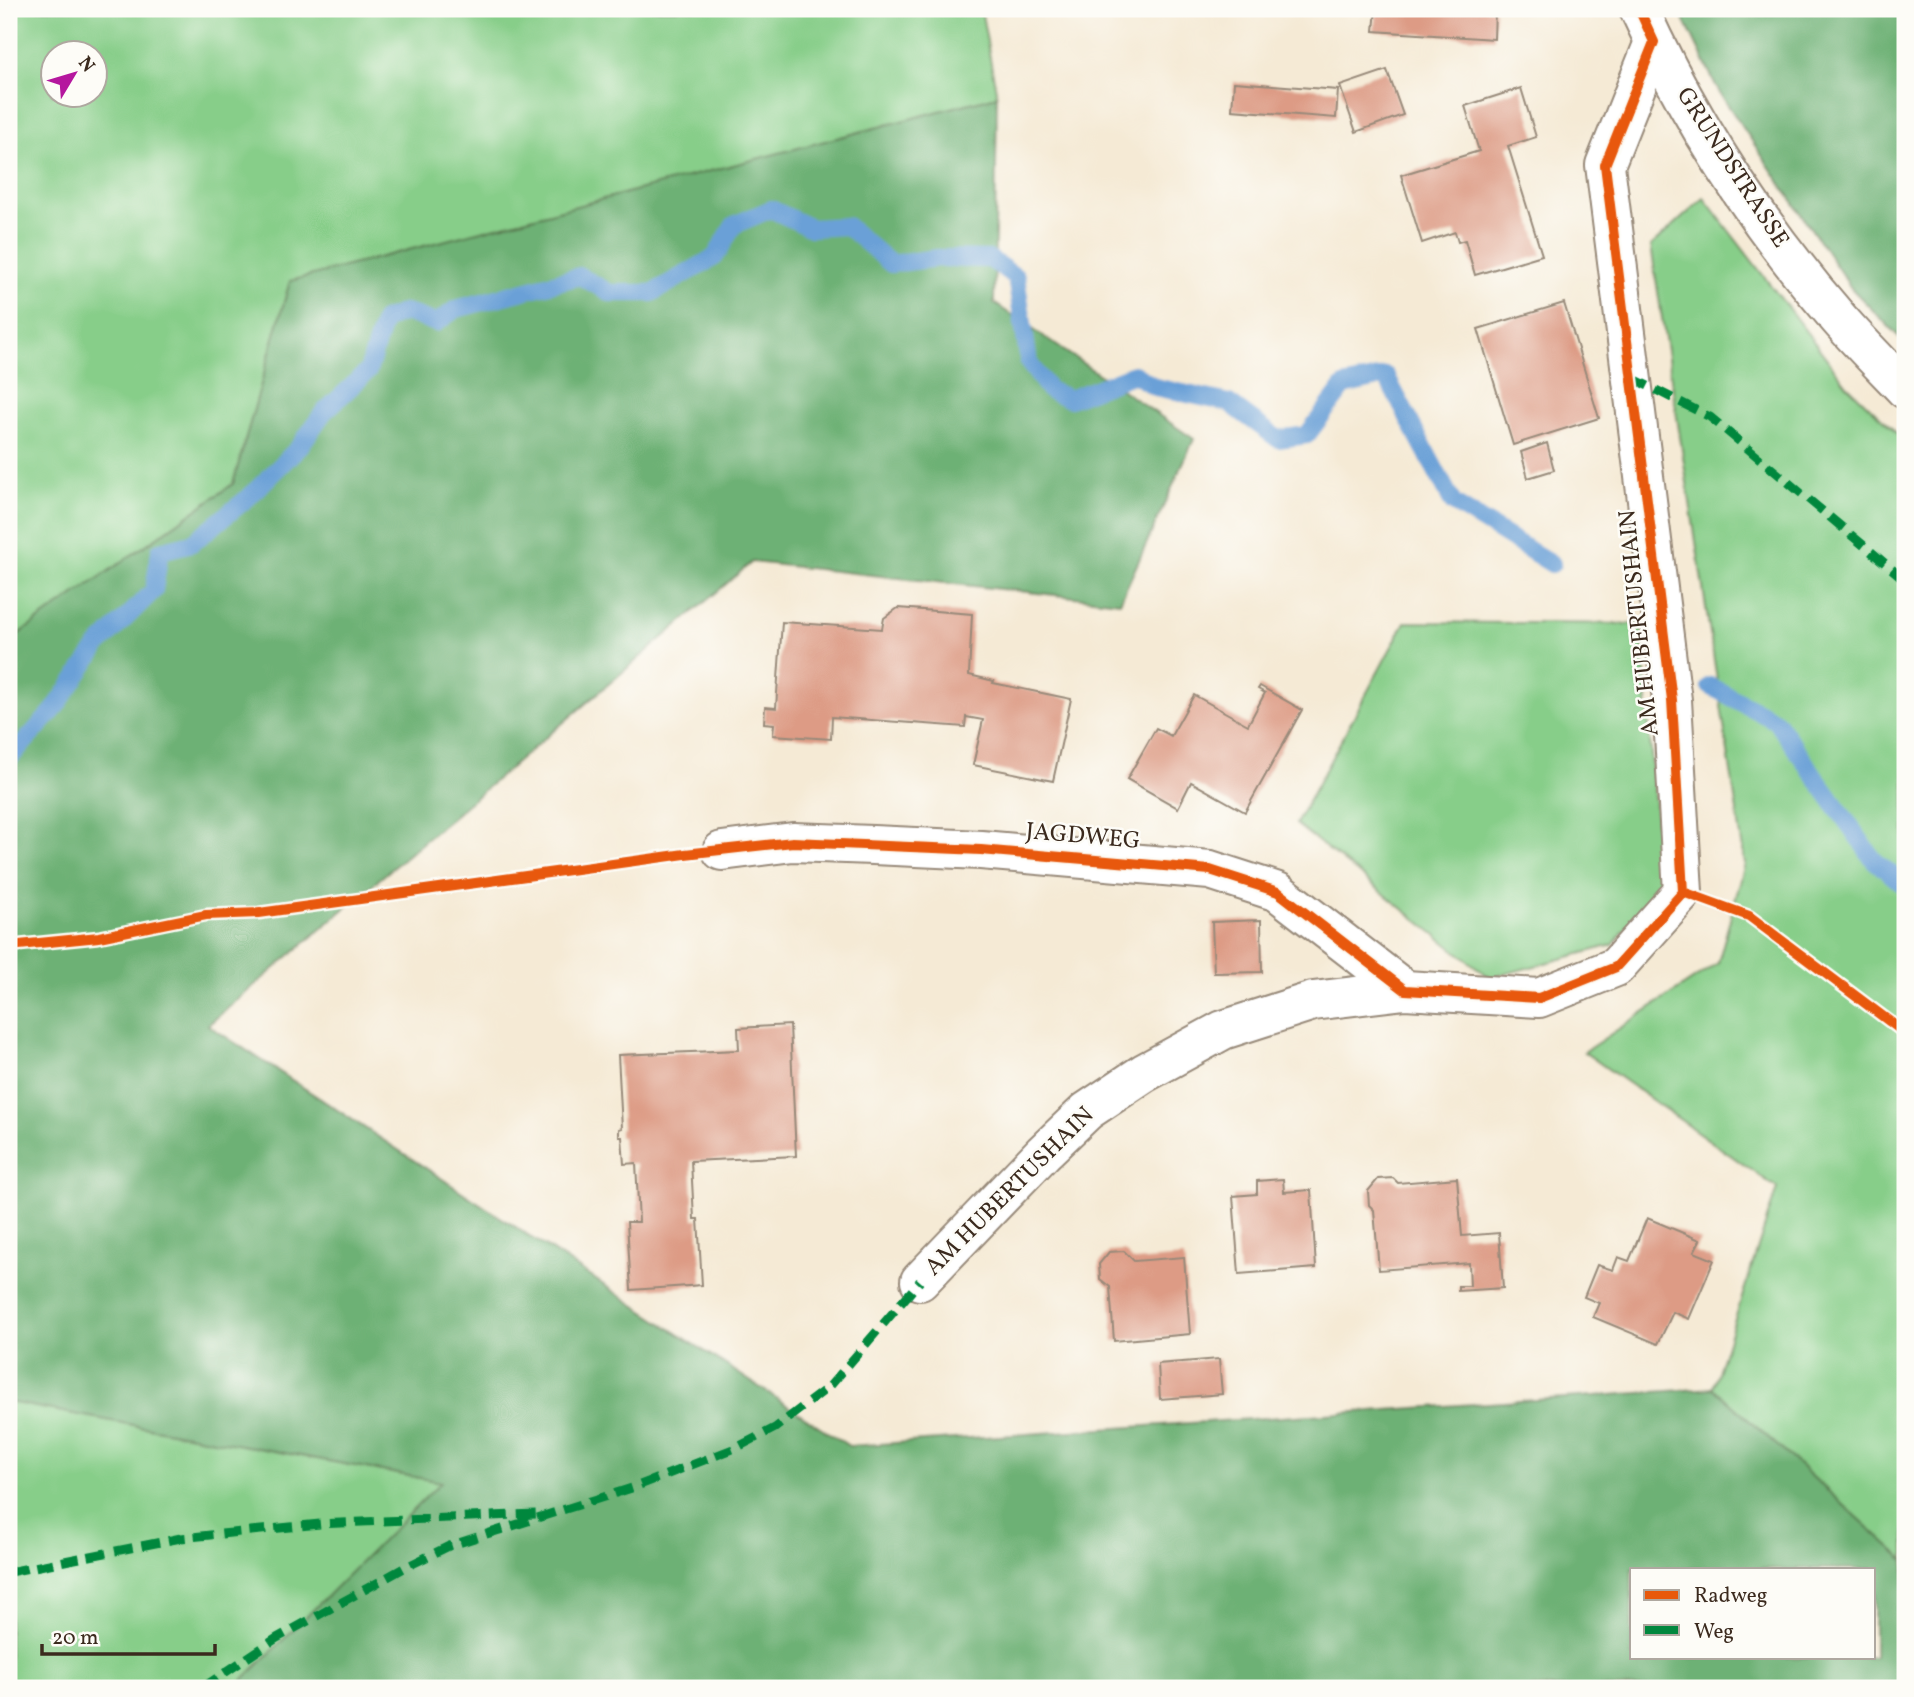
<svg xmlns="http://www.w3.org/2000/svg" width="1914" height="1697" font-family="Vollkorn,serif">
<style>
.green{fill:#87ce89;stroke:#617c54;stroke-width:2;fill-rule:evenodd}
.forest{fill:#6db175;stroke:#546e4a;stroke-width:2;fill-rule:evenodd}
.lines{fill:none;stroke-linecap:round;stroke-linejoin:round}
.stream{stroke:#6ba0d7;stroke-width:18}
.building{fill:#dd9b85}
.minor-casing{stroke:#988a7a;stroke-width:42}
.major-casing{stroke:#988a7a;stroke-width:42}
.minor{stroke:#fff;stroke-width:38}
.major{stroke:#fff;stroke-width:38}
.quiet{stroke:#00873e;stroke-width:9;stroke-dasharray:18 9;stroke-linecap:butt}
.cycleway-casing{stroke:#fdfcf7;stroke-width:15}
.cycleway{stroke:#e8590c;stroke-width:10}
.labels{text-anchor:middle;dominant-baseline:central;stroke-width:5;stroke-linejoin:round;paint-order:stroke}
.street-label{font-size:24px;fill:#3b2a1e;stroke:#fdfcf7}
</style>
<rect width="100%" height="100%" fill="#fdfcf7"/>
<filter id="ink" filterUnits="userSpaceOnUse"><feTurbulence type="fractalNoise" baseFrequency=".0143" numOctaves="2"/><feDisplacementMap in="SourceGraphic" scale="14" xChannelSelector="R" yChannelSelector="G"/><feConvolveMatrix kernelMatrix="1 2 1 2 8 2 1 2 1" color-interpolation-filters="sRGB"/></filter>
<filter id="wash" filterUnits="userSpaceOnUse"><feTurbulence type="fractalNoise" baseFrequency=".00686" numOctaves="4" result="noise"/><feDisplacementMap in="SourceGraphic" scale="28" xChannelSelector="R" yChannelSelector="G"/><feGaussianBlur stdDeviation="1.57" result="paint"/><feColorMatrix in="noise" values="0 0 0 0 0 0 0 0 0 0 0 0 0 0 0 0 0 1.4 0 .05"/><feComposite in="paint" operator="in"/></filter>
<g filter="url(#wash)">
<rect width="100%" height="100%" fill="#f5ead5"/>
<g class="green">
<path d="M9,9h972l16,87 -707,185 -57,203 -224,157zM52,52h42v42h-42z"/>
<path d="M1704,198l143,187 58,56v1119l-192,-172 64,-200 -193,-136 134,-89 27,-99 -94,-618z"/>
<path d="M1405,622l236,2 20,258 -48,63 -123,33 -194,-154z"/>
<path d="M9,1402l433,80 -207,206h-226z"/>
</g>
<g class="forest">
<path d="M1679,9h226v334l-54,-55 -132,-196z"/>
<path d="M997,96l-3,207 200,136 -74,163 -368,-40 -544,463 641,421 864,-58 192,172v128h-1670l206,-206 -432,-80v-761l224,-157 57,-203zM1632,1569h242v88h-242z"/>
</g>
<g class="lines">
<g class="stream">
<path d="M1710,686l66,35 98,139 31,26"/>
<path d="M9,759l44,-48 45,-65 56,-56 6,-39 32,-8 57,-46 51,-51 23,-33 45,-42 16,-51 21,-8 31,11 20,-14 124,-33 30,17h42l63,-36 19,-32 37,-16 40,19 36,-2 44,38 47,-6 52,1 26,18 13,86 20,27 21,9 64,-25 21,13 74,16 49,36 29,-4 37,-49 42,-10 67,127 99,61"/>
</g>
</g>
<g id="blocks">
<g class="building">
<path d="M1376,9h119l-1,30 -120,-8z"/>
<path d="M1387,70l16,45 -47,17 -16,-46z"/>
<path d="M1234,82l104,8 -2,28 -104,-8z"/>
<path d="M1521,88l15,49 -28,9 34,109 -67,20 -10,-35 -7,2 -3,-10 -33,11 -21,-68 78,-24 -14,-45z"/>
<path d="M1564,303l35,115 -86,27 -35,-116z"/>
<path d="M1547,443l7,27 -26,8 -7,-26z"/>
<path d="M898,608l74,6 -3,61 25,6 -1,2 78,16 -18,82 -80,-16 10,-45 -17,-3 -1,10 -133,-10 -1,22 -58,-4 1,-11 -10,-1 1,-16 11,1 6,-86 100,7 2,-11z"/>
<path d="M1260,686l42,24 -57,102 -54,-30 -13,26 -51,-29 29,-51 15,8 23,-41 54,30 17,-32 -7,-4z"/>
<path d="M1261,920l1,52 -48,1 -2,-51z"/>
<path d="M790,1025l6,131 -105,5 3,58h4l4,66 -71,5 -4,-68h12l-3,-59 -12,1 -2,-27h-3v-8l3,-1 -4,-73 121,-5 -1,-22z"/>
<path d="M1393,1178l5,5 59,-5 5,58 37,-3 4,55 -45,3v-5h12l-1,-23 -90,7 -5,-60 -5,-5 -1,-14 10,-12z"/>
<path d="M1283,1179l1,13 27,-2 5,78 -77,6 -6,-78 24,-2v-13z"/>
<path d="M1647,1218l53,22 -6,12 20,8 -25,59 -16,-7 -15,32 -65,-27 6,-14 -15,-6 13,-32 16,5 5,-13 11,4z"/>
<path d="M1124,1251l10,10 50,-4 6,77 -76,7 -4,-54 -10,-8 -1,-15 10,-12z"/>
<path d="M1219,1359l3,35 -62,5 -2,-35z"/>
</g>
</g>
</g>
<g filter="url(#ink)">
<use href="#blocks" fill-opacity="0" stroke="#988a7a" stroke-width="2"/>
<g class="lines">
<g class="minor-casing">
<g id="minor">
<path d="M722,851l71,-9 80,3 108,5 229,20 68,22 127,98"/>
<path d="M920,1281l123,-128 44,-42 57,-38 79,-43 90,-29 92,-11 134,8 77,-31 67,-75 -11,-192 -67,-535 49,-123"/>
</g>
</g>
<g class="major-casing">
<path id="major" d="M1639,9c51,112 119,217 200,310 21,24 44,47 66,70"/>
</g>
<use href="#minor" class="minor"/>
<use href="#major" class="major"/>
<g class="quiet">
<path d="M1632,378l78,39 195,163"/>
<path d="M9,1572l172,-34 139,-14 216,-10"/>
<path d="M202,1688l75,-50 127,-70 45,-22 183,-58 106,-41 37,-19 55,-42 90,-105"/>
</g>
<g class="cycleway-casing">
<g id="cycleway">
<path d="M1683,892l66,24 156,117"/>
<path d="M9,946l90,-9 107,-22 53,-2 426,-59 108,-12 188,8 229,20 68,22 127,98 134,8 77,-31 67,-75 -11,-192 -67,-535 49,-123 -15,-33"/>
</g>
</g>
<use href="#cycleway" class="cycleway"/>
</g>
</g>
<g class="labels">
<g class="street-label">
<text transform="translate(1732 168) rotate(57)">GRUNDSTRASSE</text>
<text transform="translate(1640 623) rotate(-96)">AM HUBERTUSHAIN</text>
<text transform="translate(1083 837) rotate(5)">JAGDWEG</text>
<text transform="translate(1010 1192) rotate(-45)">AM HUBERTUSHAIN</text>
</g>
</g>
<rect width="1914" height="1697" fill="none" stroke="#fdfcf7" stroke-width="35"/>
<rect x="1630" y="1568" width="245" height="91" fill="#fdfcf7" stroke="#afa8a0" stroke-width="2"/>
<rect x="1644" y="1590" width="35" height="10" fill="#e8590c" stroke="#afa8a0" stroke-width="2"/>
<text x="1694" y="1602" font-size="21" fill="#3b2a1e">Radweg</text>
<rect x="1644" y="1625" width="35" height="10" fill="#00873e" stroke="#afa8a0" stroke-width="2"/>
<text x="1694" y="1638" font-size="21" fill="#3b2a1e">Weg</text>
<g transform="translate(74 74) rotate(52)"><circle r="33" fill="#fdfcf7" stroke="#afa8a0" stroke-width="2"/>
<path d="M0-5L12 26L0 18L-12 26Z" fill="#b5179e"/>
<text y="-10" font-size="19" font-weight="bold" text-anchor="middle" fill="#3b2a1e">N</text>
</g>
<path d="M42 1644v10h173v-10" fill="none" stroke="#3b2a1e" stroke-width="3.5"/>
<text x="52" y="1644" font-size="21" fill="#3b2a1e" stroke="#fdfcf7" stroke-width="5" paint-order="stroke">20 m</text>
</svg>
